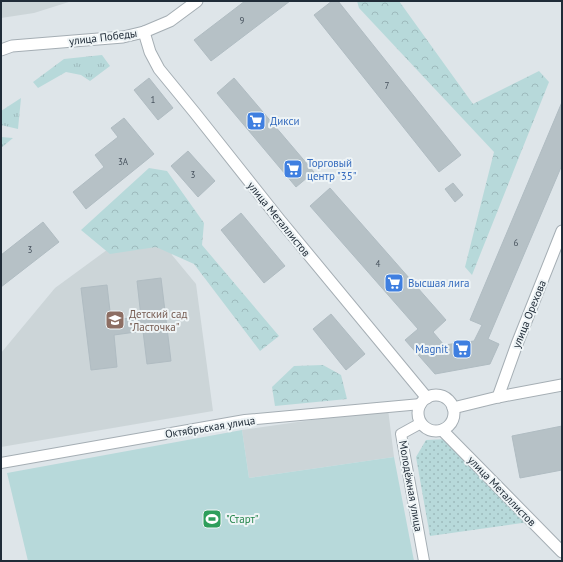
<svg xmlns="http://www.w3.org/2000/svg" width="563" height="562" font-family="'PT Sans',sans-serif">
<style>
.built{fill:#ccd5d8}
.grass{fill:url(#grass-tufts)}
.forest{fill:url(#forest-crowns)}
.park{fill:url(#park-dots)}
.pitch{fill:#b7d9da}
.building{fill:#b6c1c6;stroke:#b0bcc2}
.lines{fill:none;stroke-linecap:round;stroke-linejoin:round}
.minor-casing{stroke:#a5aeb4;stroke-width:12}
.tertiary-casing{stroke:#a5aeb4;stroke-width:13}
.minor{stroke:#fff;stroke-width:10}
.tertiary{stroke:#fff;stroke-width:11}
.labels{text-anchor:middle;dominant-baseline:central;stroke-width:4;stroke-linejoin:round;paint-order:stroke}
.number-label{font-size:9px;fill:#46515c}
.street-label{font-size:11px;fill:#202c38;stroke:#eef4f6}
.shop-label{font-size:11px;fill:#366cbe;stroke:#eef4f6;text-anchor:start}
.education-label{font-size:11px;fill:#785e54;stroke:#eef4f6;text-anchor:start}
.leisure-label{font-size:11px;fill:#27864d;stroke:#eef4f6;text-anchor:start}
</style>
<defs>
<pattern id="grass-tufts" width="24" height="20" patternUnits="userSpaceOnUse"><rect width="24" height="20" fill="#b7d9da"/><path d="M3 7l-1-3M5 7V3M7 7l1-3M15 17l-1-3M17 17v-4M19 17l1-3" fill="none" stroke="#9dbabc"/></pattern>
<pattern id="forest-crowns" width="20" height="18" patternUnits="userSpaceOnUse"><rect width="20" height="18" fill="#b7d9da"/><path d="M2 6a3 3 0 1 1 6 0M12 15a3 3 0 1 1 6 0" fill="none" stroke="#9dbabc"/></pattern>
<pattern id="park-dots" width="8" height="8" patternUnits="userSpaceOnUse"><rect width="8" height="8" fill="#b7d9da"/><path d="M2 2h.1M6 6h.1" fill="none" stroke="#9dbabc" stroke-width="1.8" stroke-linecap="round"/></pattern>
</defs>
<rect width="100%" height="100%" fill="#dee5e9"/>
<g class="built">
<path d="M1,1h71l-38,12 -33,5z"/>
<path d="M126,236l43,5 3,14 24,29 17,127 -212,36v-94l54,-65z"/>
<path d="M388,409l6,48 -145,21 -7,-48z"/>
</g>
<g class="grass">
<path d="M102,55l8,11 -20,15 -9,-6 -15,-3 -28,16 -5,-6 31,-23z"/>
<path d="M21,98l-3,31 -17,-4v-14z"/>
<path d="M1,137l12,1 -12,10z"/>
</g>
<g class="forest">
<path d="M357,1h42l74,103 66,-33 10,11 -77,193 -7,-8 29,-115 -135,-144z"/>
<path d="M149,168l18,3 37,52 -2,22 77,91 -19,15 -66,-87 -38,-17 -46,7 -29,-24z"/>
<path d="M323,365l18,10 6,24 -72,7 -3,-19 22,-21z"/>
</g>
<path class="park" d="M447,439l82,83 -99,14 -14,-79 10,-17z"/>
<path class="pitch" d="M242,430l7,48 145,-21 20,104h-386l-21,-88z"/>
<g class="building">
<path d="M245,1h45l-79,60 -17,-21z"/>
<path d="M332,1h6l123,154 -22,17 -125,-157z"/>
<path d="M149,78l24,30 -15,12 -24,-30z"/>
<path d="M234,78l80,94 -18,15 -79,-94z"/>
<path d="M562,102v63l-74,174 11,5 -9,20 -55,10 -30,-34 13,-11 -108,-123 20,-18 116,132 -13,12 11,13 30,-4 8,-16 -12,-5z"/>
<path d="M124,118l30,36 -68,55 -13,-17 31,-25 -9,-12 23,-18 -7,-9z"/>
<path d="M188,151l27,30 -17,16 -27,-31z"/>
<path d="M453,183l10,12 -8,7 -10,-13z"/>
<path d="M241,213l44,53 -21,17 -43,-53z"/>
<path d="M43,222l16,20 -58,45v-32z"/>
<path d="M161,278l10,83 -24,3 -4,-33 -29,4 3,32 -26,3 -10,-82 26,-3 4,35 30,-3 -4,-36z"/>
<path d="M331,314l34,40 -19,16 -33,-41z"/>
<path d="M562,426v44l-42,8 -8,-42z"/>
</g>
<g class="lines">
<g class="minor-casing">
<g id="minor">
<path d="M421,423l-20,11 23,127"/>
<path d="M1,463l244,-43 176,-16"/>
</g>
</g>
<g class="tertiary-casing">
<g id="tertiary">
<path d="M144,32l6,20 9,17 36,44 84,106 148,179"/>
<path d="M1,50l11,-4 111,-9 21,-5 26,-11 27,-20"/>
<circle cx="436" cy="413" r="18"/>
<path d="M498,397l19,-53 45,-113"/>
<path d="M453,408l45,-11 64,-12"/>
<path d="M442,430l120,122"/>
</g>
</g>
<use href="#minor" class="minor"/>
<use href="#tertiary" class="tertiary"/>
</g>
<defs>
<g id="supermarket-square" transform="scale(1)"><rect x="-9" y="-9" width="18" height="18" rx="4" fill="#3f7fe0" stroke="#eef4f6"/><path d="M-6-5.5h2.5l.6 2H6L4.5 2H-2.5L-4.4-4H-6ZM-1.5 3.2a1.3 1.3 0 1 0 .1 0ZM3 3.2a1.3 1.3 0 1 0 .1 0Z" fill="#fff"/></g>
<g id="school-square" transform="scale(1)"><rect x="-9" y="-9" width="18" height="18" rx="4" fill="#8d6e63" stroke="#eef4f6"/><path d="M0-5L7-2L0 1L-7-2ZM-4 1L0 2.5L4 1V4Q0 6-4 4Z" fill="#fff"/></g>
<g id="stadium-square" transform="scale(1)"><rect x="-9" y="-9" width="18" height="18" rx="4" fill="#2e9e5b" stroke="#eef4f6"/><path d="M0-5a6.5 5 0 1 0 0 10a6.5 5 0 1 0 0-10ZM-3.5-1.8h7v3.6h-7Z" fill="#fff"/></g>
</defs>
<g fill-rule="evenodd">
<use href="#supermarket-square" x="256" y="121"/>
<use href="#supermarket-square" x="293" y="169"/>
<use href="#supermarket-square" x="394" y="283"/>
<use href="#school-square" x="115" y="320"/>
<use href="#supermarket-square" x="462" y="349"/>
<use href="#stadium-square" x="212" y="519"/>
</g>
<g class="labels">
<g class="number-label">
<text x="242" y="20">9</text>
<text x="387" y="85">7</text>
<text x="153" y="99">1</text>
<text x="123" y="161">3А</text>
<text x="193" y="174">3</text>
<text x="516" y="242">6</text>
<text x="30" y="249">3</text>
<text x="378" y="263">4</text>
</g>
<g class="street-label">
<text transform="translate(103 37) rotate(-7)">улица Победы</text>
<text transform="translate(279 219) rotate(51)">улица Металлистов</text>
<text transform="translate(529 314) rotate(-68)">улица Орехова</text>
<text transform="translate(210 427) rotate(-9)">Октябрьская улица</text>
<text transform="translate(411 486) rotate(80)">Молодёжная улица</text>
<text transform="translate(502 491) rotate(46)">улица Металлистов</text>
</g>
<g class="shop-label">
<text x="270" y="121">Дикси</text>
<text x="307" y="163">Торговый<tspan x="307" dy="13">центр "35"</tspan></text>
<text x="408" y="283">Высшая лига</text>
<text x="448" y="349" text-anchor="end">Magnit</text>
</g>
<g class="education-label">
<text x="129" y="314">Детский сад<tspan x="129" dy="13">"Ласточка"</tspan></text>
</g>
<g class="leisure-label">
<text x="226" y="519">"Старт"</text>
</g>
</g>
<rect width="563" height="562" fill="none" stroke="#202c38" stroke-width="4"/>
</svg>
